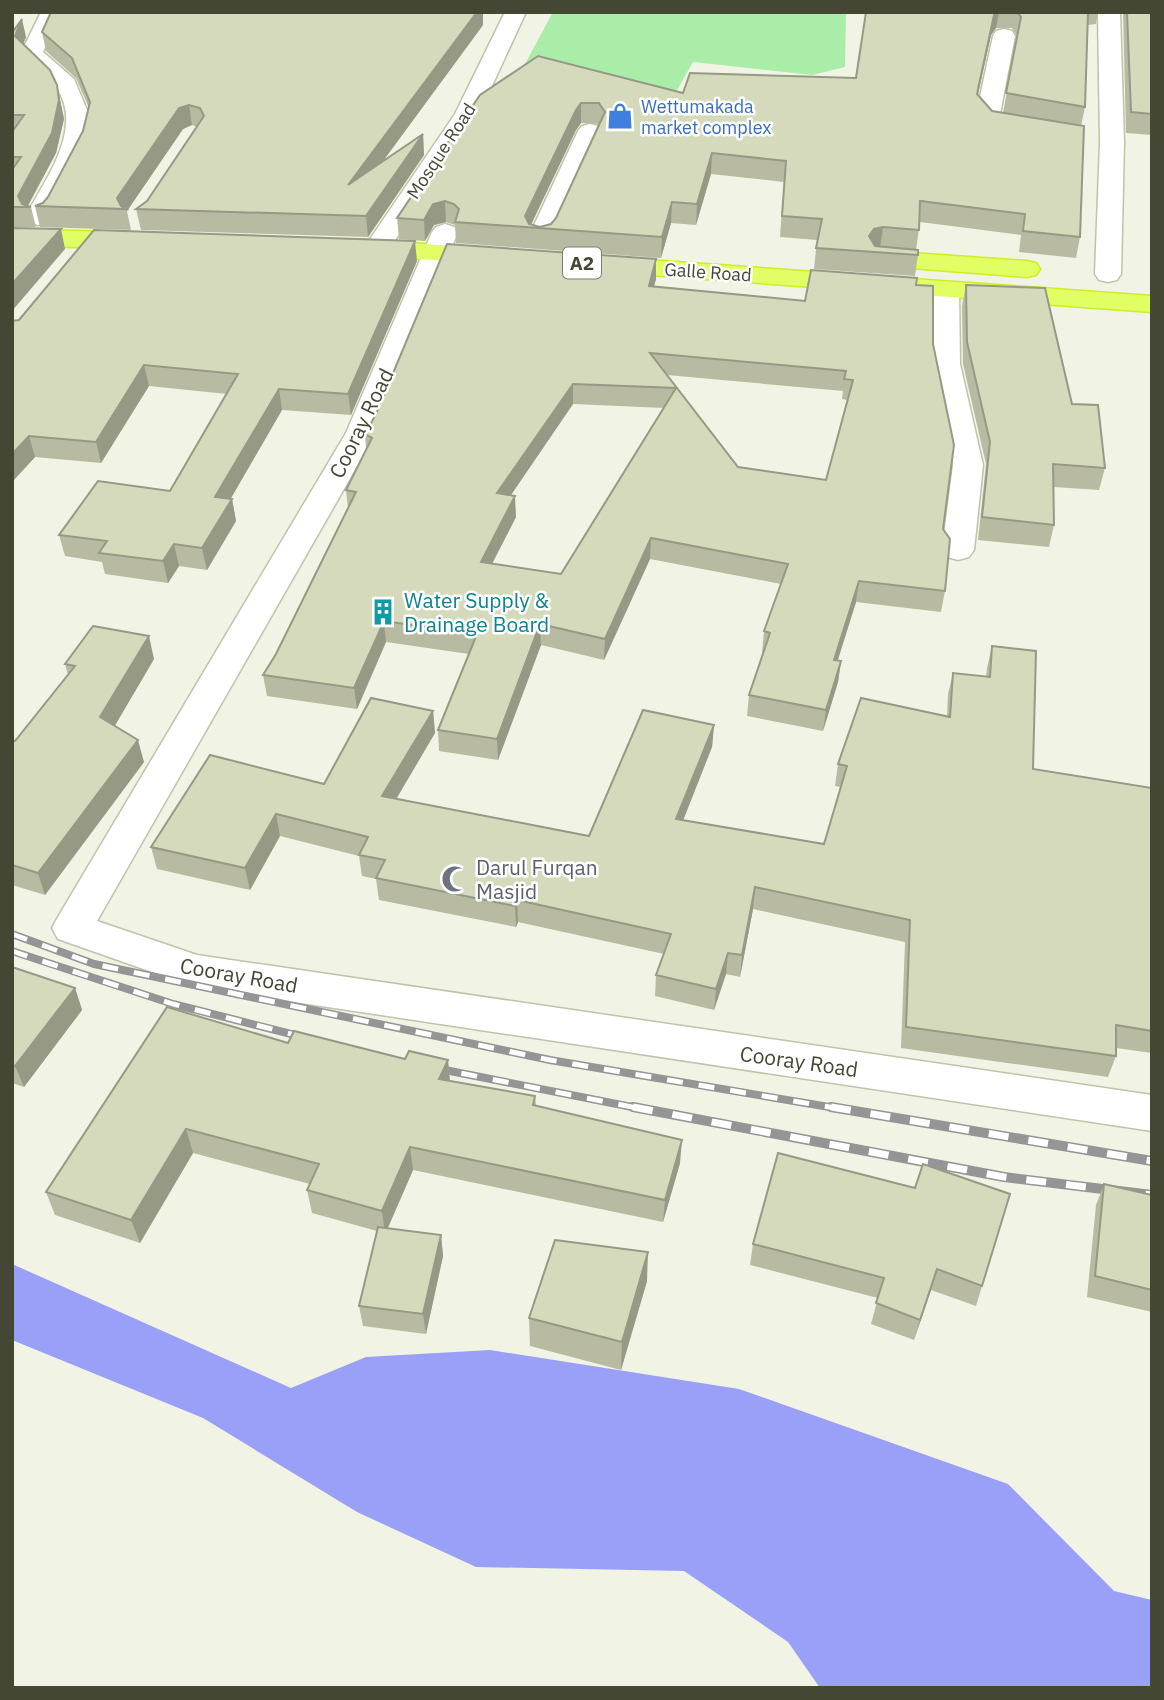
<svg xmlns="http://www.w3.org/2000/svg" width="1164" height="1700" font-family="'IBM Plex Sans',sans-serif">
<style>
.green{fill:#aaeda9}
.water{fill:#9aa0f8}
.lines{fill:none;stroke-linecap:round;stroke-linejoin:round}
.minor-casing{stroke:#bec4a9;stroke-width:3}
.highway-casing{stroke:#ceed25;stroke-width:3}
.minor{fill:#fff;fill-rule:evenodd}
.highway{fill:#e1ff65;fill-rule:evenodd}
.rail-far1-casing{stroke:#959595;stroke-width:8}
.rail-casing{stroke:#959595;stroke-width:10}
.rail-far1{stroke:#fff;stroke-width:5;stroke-dasharray:16;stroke-linecap:butt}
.rail{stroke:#fff;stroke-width:7;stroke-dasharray:20;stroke-linecap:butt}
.wall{fill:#b8bba2;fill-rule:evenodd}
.shaded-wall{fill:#969984}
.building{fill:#d6dabc;stroke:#969984;stroke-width:2;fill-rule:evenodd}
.labels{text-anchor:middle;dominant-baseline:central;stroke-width:5;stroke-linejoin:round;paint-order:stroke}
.far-shop-label{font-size:18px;fill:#366cbe;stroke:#fff;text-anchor:start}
.far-street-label{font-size:18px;fill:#444734;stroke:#fff}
.shield{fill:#fff;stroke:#7c7e71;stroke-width:2}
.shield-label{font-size:19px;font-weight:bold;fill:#444734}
.street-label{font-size:21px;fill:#444734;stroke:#fff}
.culture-label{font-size:21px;fill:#0d838f;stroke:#fff;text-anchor:start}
.worship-label{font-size:21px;fill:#5b616d;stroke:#fff;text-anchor:start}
</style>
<rect width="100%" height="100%" fill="#f1f4e5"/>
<path class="green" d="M553,12h293l-1,55 -33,8 -119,-13 -20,35 -74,-9 -74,-24z"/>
<path class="water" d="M12,1264l279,124 75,-31 124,-7 249,39 269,95 106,107 38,9v88h-332l-32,-46 -104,-71 -208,-4 -119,-55 -154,-94 -191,-78z"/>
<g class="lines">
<g class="minor-casing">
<g id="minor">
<path d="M41,12h21l-19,40 31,27 18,43 -7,28 -34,67 -4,5 -9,3 -9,-3 -4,-5c20,-37 60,-89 31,-130 -8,-11 -25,-19 -35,-34z"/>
<path d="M505,12h21l-47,102 -93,140 -9,2 -9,-2 -4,-6 91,-134z"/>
<path d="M1098,12h22l4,130 -3,132 -4,6 -9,2 -9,-2 -4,-6 5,-132z"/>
<path d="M1004,29l8,2 3,5 -15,78 5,4 33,7 4,5 -4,5c-20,5 -50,-3 -62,-20l17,-79 3,-5z"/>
<path d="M590,124l8,2 4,5 -48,107 -4,5 -9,3 -9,-3 -4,-5 50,-107 4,-5z"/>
<path d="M445,224l9,3 4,5 -82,201 -279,488 100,34 955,140v36l-957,-144 -137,-48 -6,-11 6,-11 288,-484 86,-201 4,-5z"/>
<path d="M946,282l10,2 3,6 1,74 23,101 -9,85 -5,7 -11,3 -11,-3 -5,-7 11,-85 -21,-101 1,-74 3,-6z"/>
</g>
</g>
<g class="highway-casing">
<g id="highway">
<path d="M12,229l125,4 9,2 4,6 -4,6 -9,2 -125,-4z"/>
<path d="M365,240l132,9 9,2 4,6 -4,6 -9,2 -141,-11 -4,-6 4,-6z"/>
<path d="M881,251l146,10 9,2 4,6 -4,6 -9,2 -155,-12 -4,-6 4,-6z"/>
<path d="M606,257l546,39v16l-555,-41 -4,-6 4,-6z"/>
</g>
</g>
<use href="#minor" class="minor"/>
<use href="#highway" class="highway"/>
<g class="rail-far1-casing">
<g id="rail-far1">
<path d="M12,934l82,30 456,96 291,49"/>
<path d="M12,951l161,53 138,35"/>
<path d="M430,1067l212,42"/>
</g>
</g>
<g class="rail-casing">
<g id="rail">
<path d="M633,1107l371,70 148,18"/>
<path d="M831,1107l321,54"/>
</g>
</g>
<use href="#rail-far1" class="rail-far1"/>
<use href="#rail" class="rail"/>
</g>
<g class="wall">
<path d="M859,12h239l-2,12 -8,1 -3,82 -4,19 -1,111 -4,21 -57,-6 2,-17 -101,-13 -4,28 2,5 -3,21 -101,-7 3,-29 -37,-3 4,-55 -73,-8 -15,51 -25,-2 -10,35 -205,-15 -1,-18 -9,-3 -12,3 -9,16 -26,-2 -2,-21 83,-123 203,-2 173,-15 10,-65zM996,28h16l5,8 -14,77 -11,-2 -14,-16 13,-60zM581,123l18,1 -43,94 -5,6 -11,3 -9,-3 45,-94z"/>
<path d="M1123,12h29v123l-26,-2z"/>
<path d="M483,25l-100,136 40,-27 1,21 -56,82 -227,-7 -5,-21 11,-8 50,-74 -5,-2 -9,4 -56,82 4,19 -91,-3 -5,-21 8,-3 5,-6 35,-66 6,-23 -13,-30 -30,-27 -4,-19z"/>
<path d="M12,33l14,4 -3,7 34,41 7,34 -8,34 -28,53 3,1 5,20h-24z"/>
<path d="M656,259v20l-2,7 151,15 111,-16 17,59 10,185 2,62 -4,21 -85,-10 -18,58 3,1 -3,21 -15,49 -76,-15 2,-21 14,-42 -1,-1 2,-21 17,-47 -131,-25 -46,101 -63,-15 -43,115 -59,-9 -1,-21 31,-76 -83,-12 -29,67 -90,-13 -4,-21 13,-21 72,-146 -2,-18 20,-41 -1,-15zM667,375l176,16 -1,8 5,1 -21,80 -88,-13zM573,404l91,4 -103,166 -69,-10 24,-47 -5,-22z"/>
<path d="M417,261l-66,154 -69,-5 -52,89h2l4,22 -29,49 -28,-4 -11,17 -63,-9 -3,-12 -37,-6 -6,-21 111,-44 57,-97 -78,-8 -48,77 -66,-6 -23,25v-161z"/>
<path d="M966,285l106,119 33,64 -6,22 -45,-3v38l-5,22 -71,-7 8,-76 -23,-100 -1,-58z"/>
<path d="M992,646l41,123 119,19v265l-36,-5v8l-8,21 -207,-29 4,-106 -152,-33 -13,68 -14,-3 -12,36 -59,-14 1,-21 8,-21 -146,-32 -2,5 -137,-27 -3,-21 -14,-3 -3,-20 -79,-20 -30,54 -93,-21 -6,-22 173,-63 109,-73 2,22 -39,66 193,37 125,-111 -2,22 -29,73 141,24 17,-57 -6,-1 3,-22 109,-48 1,-22 5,-21 33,4 1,-9z"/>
<path d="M154,659l-39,66 29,37 -99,133 -33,-10v-144h3l53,-66 -3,-11z"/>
<path d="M12,967l63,21 7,22 -58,77 -12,-4z"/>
<path d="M288,1043l117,16 43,1 2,21 85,15 1,9 144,58 -17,59 -250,-52 -25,58 53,7 2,21 -17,78 -63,-8 -4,-20 18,-75 -65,-18 -5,-23 3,-6 -117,-31 -53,90 -85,-28 -9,-23z"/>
<path d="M1104,1184l48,11v117l-65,-15 9,-92z"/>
<path d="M915,1188l67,98 -6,20 -45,-16 -17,50 -43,-16 7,-26 -128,-33 3,-21z"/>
<path d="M647,1281l-26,89 -91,-24 -1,-28z"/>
</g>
<g class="shaded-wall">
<path d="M477,12h6v13l-133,181 -2,-21z"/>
<path d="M997,12h2l-3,16 -5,7 -18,79 21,-99z"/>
<path d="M22,19l4,18 -7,18 -4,-19z"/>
<path d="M57,85l7,34 -8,34 -29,54h-6l-3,-11z"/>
<path d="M581,103v20l-5,7 -46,97 -5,-11 51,-106z"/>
<path d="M189,105l3,20 -9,4 -56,82 -1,-2h-7l-2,-11 62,-90z"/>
<path d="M423,134l1,21 -56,82 -2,-21z"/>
<path d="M712,153l-1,21 -15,51 1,-21z"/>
<path d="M445,201l1,21 -12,3 -9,16 -1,-21 9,-16z"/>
<path d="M672,202l-1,21 -10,35 1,-21z"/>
<path d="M883,227l-3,21 -9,2 -2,-14 5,-7z"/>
<path d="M61,229l4,20 -53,62v-27z"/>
<path d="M415,241l2,20 -66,154 -3,-21z"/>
<path d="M656,259v20l-8,27 1,-20z"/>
<path d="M144,365l5,21 -48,77 -5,-21z"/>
<path d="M573,384v20l-75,110 -1,-21z"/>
<path d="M279,389l3,21 -63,109 -4,-22z"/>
<path d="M29,436l6,21 -23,25v-28z"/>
<path d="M515,496l1,21 -34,66 -1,-21z"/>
<path d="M232,499l4,22 -29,49 -5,-22z"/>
<path d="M651,538l-1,21 -46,101 1,-21z"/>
<path d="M174,544l5,22 -11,17 -5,-22z"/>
<path d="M859,581l-3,21 -25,79 3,-21z"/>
<path d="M384,621l2,21 -29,67 -3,-21z"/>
<path d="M540,624l1,21 -43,115 -1,-21z"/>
<path d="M149,636l5,23 -47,80 -7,-22z"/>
<path d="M841,661l-3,21 -15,49 3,-21z"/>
<path d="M433,711l2,22 -50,85 -3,-22z"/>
<path d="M714,725l-2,22 -37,94 1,-22z"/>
<path d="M138,740l6,22 -99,133 -7,-22z"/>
<path d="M276,814l4,22 -30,54 -5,-22z"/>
<path d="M755,887l-2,22 -13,68 2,-22z"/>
<path d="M517,900l1,22 -2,5 -1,-21z"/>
<path d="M728,953l-2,21 -12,36 2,-21z"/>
<path d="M75,988l7,22 -58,77 -9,-21z"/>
<path d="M448,1060l2,24 -11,-5z"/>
<path d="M186,1129l7,24 -53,90 -9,-23z"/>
<path d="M682,1140l-2,23 -17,59 2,-22z"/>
<path d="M410,1147l3,23 -28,64 -3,-23z"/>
<path d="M441,1235l2,21 -17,78 -3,-20z"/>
<path d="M648,1252l-1,29 -26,89 1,-28z"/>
<path d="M937,1269l-6,21 -17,50 6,-20z"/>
</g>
<g class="building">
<path d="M51,12h426l-129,173 75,-51 -57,82 -230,-7 11,-8 57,-85 -4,-8 -11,-3 -10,3 -62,90 4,8 5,3 -91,-3 8,-3 5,-6 35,-66 7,-29 -18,-44 -30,-26z"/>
<path d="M866,12h131l-3,3 -17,79 15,17 92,15 -4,111 -57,-6 2,-17 -105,-13 -1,29 -36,-3 -9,2 -5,7 6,10 43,4v5l-102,-7 6,-29 -40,-3 4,-55 -74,-8 -15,51 -25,-2 -10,35 -207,-15 4,-13 -5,-5 -9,-3 -12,3 -9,16 -27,-2 83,-123 58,-39 145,37 7,-20 166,5zM581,103h18l6,9 -49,106 -5,6 -11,3 -11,-3 -4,-8 51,-106z"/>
<path d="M1017,12h71l-3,95 -79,-14 15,-76z"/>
<path d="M1127,12h25v102l-21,-2z"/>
<path d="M22,19l-7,17 35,34 7,15 2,15 -7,33 -34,63 4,8 9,3h-19v-37l9,-13h-9v-25l12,-17h-12v-82z"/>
<path d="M12,228l49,1 -49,55z"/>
<path d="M94,230l321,11 -67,153 -69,-5 -64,108 17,2 -30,49 -28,-4 -11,17 -64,-8 8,-12 -48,-6 39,-54 72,10 68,-117 -94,-9 -48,77 -67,-6 -17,18v-133l7,-1z"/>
<path d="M447,244l209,15 -7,27 156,15 6,-31 106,8 -1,7 17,1v58l21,101 -11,84 7,10 -5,52 -86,-10 -25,79 7,1 -15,49 -77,-15 21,-62 -6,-2 24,-67 -137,-26 -46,101 -65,-15 -43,115 -59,-9 39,-96 -93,-13 -30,67 -91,-13 13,-21 80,-162 -10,-2 26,-52 -7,-4 11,-20zM650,353l196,18 -2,8 9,1 -27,100 -88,-13zM573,384l103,4 -115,186 -80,-12 34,-66 -18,-3z"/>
<path d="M966,285l79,3 27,116 26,1 7,63 -52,-4 1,61 -72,-8 8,-75 -23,-100z"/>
<path d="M93,626l56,10 -49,81 38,23 -100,133 -26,-8v-124h3l60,-75 -10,-2z"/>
<path d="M992,646l44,5 -3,118 119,19v243l-36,-6v31l-210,-29 4,-107 -155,-33 -13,68 -14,-2 -12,36 -60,-14 15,-41 -154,-34 -2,6 -139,-28 9,-18 -26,-5 9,-18 -92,-23 -31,54 -94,-21 59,-92 114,29 47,-86 62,13 -51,85 207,40 54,-126 71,15 -38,94 148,25 23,-78 -9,-2 23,-66 89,19 3,-44 37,4z"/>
<path d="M12,967l63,21 -60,78 -3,-1z"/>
<path d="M167,1007l121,36 6,-12 111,28 4,-8 39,9 -9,19 96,17 -2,9 149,35 -17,60 -255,-53 -28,64 -75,-21 12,-26 -133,-35 -55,91 -85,-28z"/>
<path d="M778,1153l137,35 8,-24 87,30 -28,92 -45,-17 -17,51 -44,-17 8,-25 -131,-34z"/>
<path d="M1104,1184l48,11v95l-57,-14z"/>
<path d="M378,1227l63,8 -18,79 -64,-8z"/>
<path d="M555,1240l93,12 -26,90 -93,-24z"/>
</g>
<defs>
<g id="shop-bare" transform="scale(2.1)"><path d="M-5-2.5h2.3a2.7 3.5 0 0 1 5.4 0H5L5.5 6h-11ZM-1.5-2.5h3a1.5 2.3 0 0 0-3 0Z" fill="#3f7fe0" stroke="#fff" stroke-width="2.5" paint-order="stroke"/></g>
<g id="building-bare" transform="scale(2.1)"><path d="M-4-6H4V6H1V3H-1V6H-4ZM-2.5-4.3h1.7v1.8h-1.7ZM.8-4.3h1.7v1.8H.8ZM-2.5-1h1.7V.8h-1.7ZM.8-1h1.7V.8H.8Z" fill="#0f9aa8" stroke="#fff" stroke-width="2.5" paint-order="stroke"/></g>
<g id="mosque-bare" transform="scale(2.1)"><path d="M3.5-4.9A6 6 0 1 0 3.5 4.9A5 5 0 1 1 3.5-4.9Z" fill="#6b7280" stroke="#fff" stroke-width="2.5" paint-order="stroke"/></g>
</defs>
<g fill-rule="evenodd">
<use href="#shop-bare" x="620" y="116"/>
<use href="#building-bare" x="383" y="612"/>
<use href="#mosque-bare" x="455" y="879"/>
</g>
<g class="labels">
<g class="far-shop-label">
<text x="641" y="106">Wettumakada<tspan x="641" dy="21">market complex</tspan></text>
</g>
<g class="far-street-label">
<text transform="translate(441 151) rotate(-57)">Mosque Road</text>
<text transform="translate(708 272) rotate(4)">Galle Road</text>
</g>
<rect class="shield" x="563" y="247.5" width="38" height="31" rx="5"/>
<g class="shield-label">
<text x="582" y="263">A2</text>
</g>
<g class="street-label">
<text transform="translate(361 423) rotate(-64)">Cooray Road</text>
<text transform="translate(239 975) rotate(10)">Cooray Road</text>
<text transform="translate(799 1061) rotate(8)">Cooray Road</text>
</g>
<g class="culture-label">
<text x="404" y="600">Water Supply &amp;<tspan x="404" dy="24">Drainage Board</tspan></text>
</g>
<g class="worship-label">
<text x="476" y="867">Darul Furqan<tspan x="476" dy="24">Masjid</tspan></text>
</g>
</g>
<rect width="1164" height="1700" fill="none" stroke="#444734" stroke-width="28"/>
</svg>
